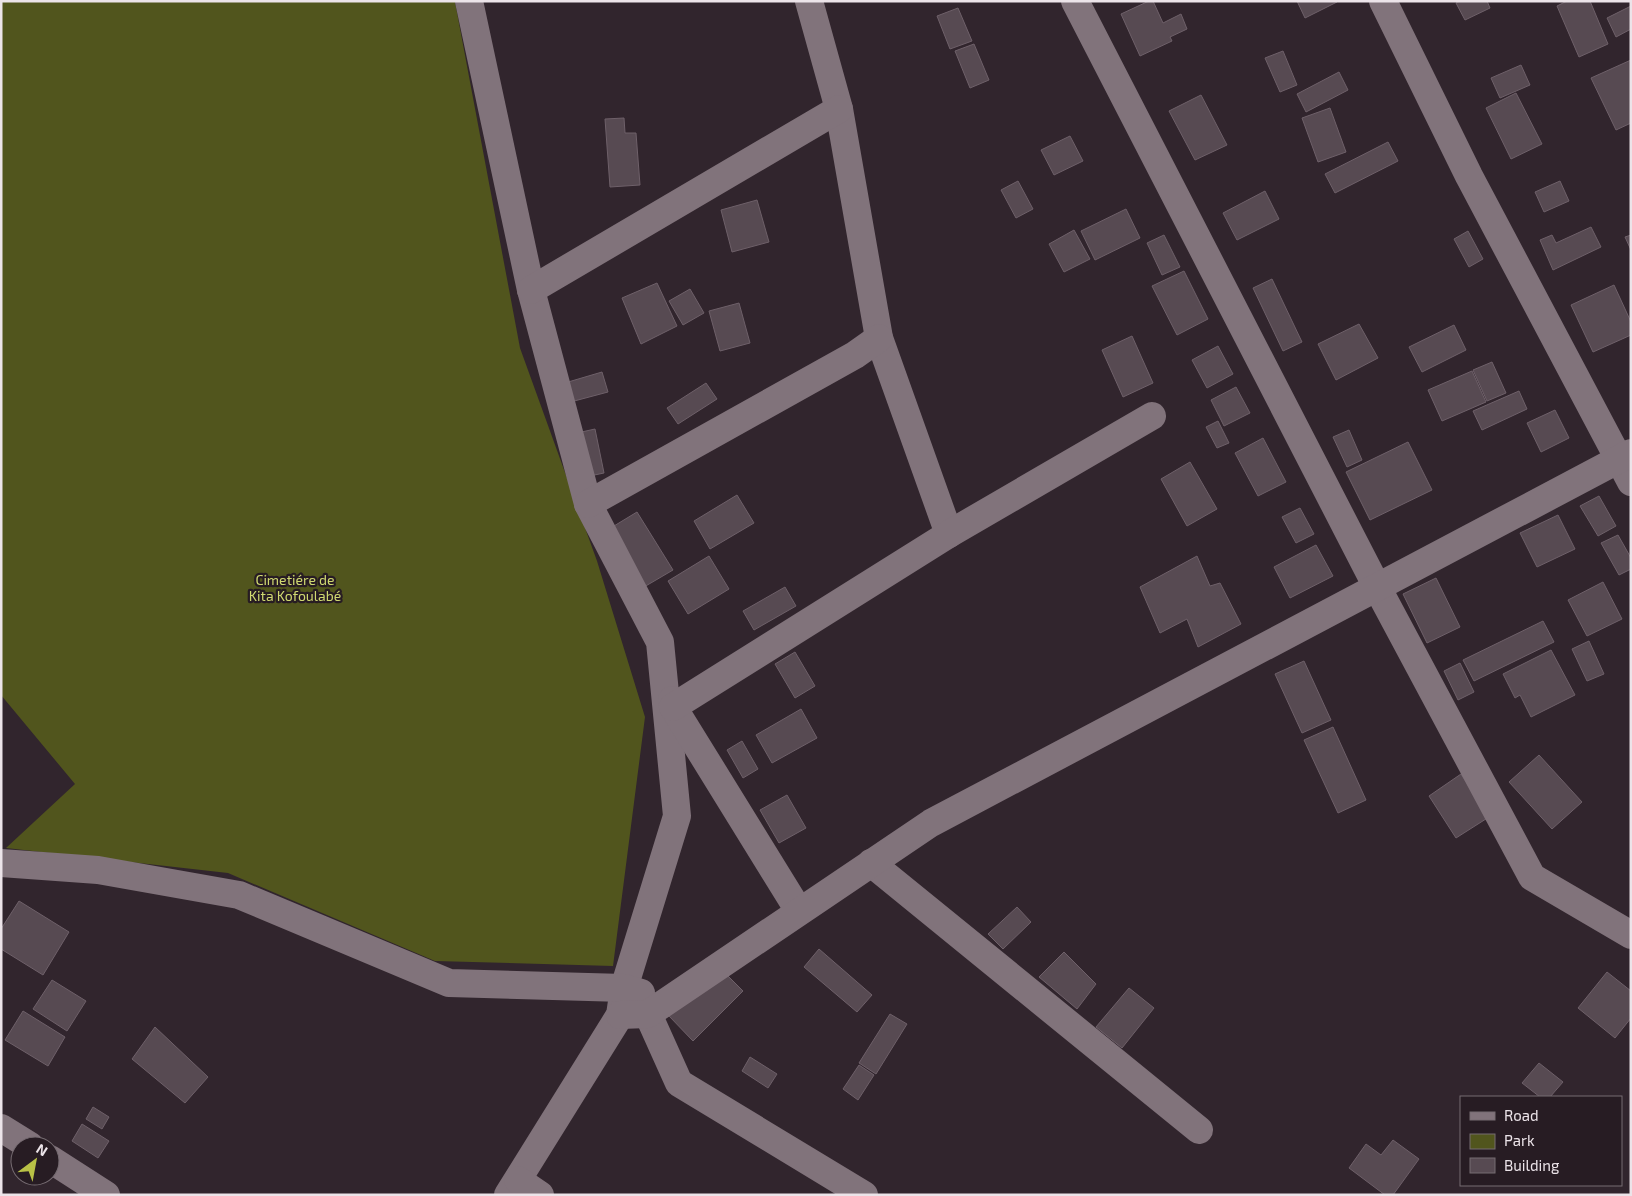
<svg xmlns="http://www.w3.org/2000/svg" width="1632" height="1196" font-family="'Exo 2',sans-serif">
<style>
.green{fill:#51551d}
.building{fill:#574a52;stroke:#6e6069}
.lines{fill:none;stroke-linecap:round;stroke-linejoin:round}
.minor{stroke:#81737b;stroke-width:28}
.labels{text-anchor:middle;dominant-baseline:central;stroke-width:4.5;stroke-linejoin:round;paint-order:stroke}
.park-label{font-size:14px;fill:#d0d971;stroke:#271c23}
</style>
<rect width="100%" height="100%" fill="#31252d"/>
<path class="green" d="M1,1l454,1 65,346 77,213 48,156 -32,249 -178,-5 -207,-88 -222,-25 69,-64 -74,-89z"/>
<g class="building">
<path d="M1149,1h4l10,22 18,-9 6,15 -17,8 2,4 -32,15 -19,-42z"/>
<path d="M1297,1h39l1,1 -32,16z"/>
<path d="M1460,1h27l3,7 -25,12 -9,-17z"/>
<path d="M1567,1h23l18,43 -29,13 -22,-51z"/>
<path d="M1631,6v23l-15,8 -9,-19z"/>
<path d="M958,8l14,33 -22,8 -13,-33z"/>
<path d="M974,44l15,36 -19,8 -15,-37z"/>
<path d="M1283,51l14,34 -17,7 -15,-34z"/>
<path d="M1631,60v63l-15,7 -25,-52z"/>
<path d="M1521,65l9,20 -30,13 -9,-20z"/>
<path d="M1339,72l9,18 -42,22 -9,-18z"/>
<path d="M1516,93l26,51 -31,15 -25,-51z"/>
<path d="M1201,95l26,50 -32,15 -26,-49z"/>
<path d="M1330,108l16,44 -28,10 -16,-44z"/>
<path d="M624,118l1,15h11l4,52 -30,2 -5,-68z"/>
<path d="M1070,136l13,25 -29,14 -13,-25z"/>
<path d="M1388,142l10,19 -63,32 -10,-19z"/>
<path d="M1018,181l15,28 -17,9 -15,-28z"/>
<path d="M1560,181l9,20 -25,11 -9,-20z"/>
<path d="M1265,191l14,28 -42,21 -14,-27z"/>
<path d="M757,200l12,42 -37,10 -11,-42z"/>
<path d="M1126,209l14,29 -45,22 -14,-29z"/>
<path d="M1591,227l10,20 -48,23 -13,-30 12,-5 4,8z"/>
<path d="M1074,230l16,29 -26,13 -15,-28z"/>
<path d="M1468,231l15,28 -14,8 -15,-28z"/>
<path d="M1164,235l16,32 -18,8 -15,-32z"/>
<path d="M1631,235v15l-6,-13z"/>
<path d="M1184,271l24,48 -31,16 -25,-49z"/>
<path d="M1272,279l30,63 -19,9 -30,-63z"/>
<path d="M657,283l20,43 -36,18 -19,-46z"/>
<path d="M1614,285l17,37v13l-38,17 -22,-47z"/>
<path d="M690,289l14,24 -21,12 -14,-24z"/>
<path d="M739,303l11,40 -30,8 -11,-40z"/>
<path d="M1359,324l19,34 -42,22 -18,-36z"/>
<path d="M1454,325l12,25 -44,22 -13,-25z"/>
<path d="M1132,336l21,47 -30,14 -21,-47z"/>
<path d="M1218,346l15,28 -26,14 -15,-28z"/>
<path d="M1492,362l14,31 -19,8 -14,-31z"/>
<path d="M1472,371l14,31 -44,19 -14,-31z"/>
<path d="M602,372l6,20 -45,12 -5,-19z"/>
<path d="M706,383l11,16 -39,25 -11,-16z"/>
<path d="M1236,387l14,26 -26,13 -13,-26z"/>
<path d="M1519,391l8,18 -45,21 -9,-19z"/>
<path d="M1555,410l14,28 -28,14 -14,-29z"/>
<path d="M1218,421l11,22 -12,5 -11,-21z"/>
<path d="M595,429l9,44 -19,4 -8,-44z"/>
<path d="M1349,430l13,30 -15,7 -14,-30z"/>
<path d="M1263,438l23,44 -28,14 -23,-43z"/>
<path d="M1408,442l24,48 -62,30 -24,-48z"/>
<path d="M1190,462l27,47 -30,17 -26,-47z"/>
<path d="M737,495l17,28 -44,26 -16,-28z"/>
<path d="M1599,496l17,30 -18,10 -18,-30z"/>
<path d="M1300,508l14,26 -18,9 -14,-26z"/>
<path d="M637,512l36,58 -29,17 -35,-58z"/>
<path d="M1558,515l17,34 -38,18 -17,-34z"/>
<path d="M1618,535l13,23v11l-12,6 -18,-32z"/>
<path d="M1316,545l17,31 -43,22 -16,-31z"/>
<path d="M709,556l20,33 -41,25 -20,-33z"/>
<path d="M1197,556l13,30 10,-3 21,41 -43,23 -11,-28 -27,14 -20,-46z"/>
<path d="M1436,578l24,49 -33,16 -24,-49z"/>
<path d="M1603,582l19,37 -35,17 -19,-36z"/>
<path d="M785,587l11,19 -42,24 -11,-19z"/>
<path d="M1543,621l11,21 -80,39 -11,-21z"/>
<path d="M1589,641l15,33 -17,7 -15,-32z"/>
<path d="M1551,650l24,45 -44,22 -11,-22 -5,3 -12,-24z"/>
<path d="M795,652l20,34 -20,12 -20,-34z"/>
<path d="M1304,661l27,59 -29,13 -27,-59z"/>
<path d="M1460,663l14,29 -16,8 -14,-29z"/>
<path d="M801,709l16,29 -45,25 -16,-28z"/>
<path d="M1333,727l33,73 -28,13 -34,-73z"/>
<path d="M742,741l16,28 -15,9 -16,-28z"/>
<path d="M1539,755l43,47 -30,27 -43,-47z"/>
<path d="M1461,774l28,43 -33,21 -27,-42z"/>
<path d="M787,795l19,33 -27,15 -19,-33z"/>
<path d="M19,901l50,31 -26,43 -42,-26v-20z"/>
<path d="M1017,907l14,15 -28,27 -15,-15z"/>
<path d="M819,949l53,46 -15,17 -53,-45z"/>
<path d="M1064,952l32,32 -19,25 -38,-32z"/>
<path d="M719,967l24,24 -50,50 -24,-25z"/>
<path d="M1607,972l24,19v27l-16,20 -37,-30z"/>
<path d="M52,980l34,21 -19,30 -34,-22z"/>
<path d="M1129,988l25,20 -32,40 -26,-21z"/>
<path d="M23,1011l42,26 -17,29 -43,-26z"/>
<path d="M890,1014l17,10 -31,50 -17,-11z"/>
<path d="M155,1027l53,50 -23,26 -53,-44z"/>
<path d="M750,1057l27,17 -9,14 -26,-17z"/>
<path d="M1539,1063l24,19 -13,15h-10l-18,-14z"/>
<path d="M859,1065l15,10 -16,25 -15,-11z"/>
<path d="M93,1107l16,10 -7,12 -16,-10z"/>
<path d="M82,1124l27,17 -11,17 -26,-17z"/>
<path d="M1393,1140l26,19 -26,36h-8l-36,-27 17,-24 15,11z"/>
</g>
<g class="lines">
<g class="minor">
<path d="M469,1l62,289 57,214 72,138 17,174 -53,172 -4,27 -112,180"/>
<path d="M809,1l30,108 40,229 70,196"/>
<path d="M1075,1l302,586 155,290 99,58"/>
<path d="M1383,1l86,175 162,306"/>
<path d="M531,290l308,-181"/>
<path d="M588,504l267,-149 24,-17"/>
<path d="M672,700l1,7 126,204"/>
<path d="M673,707l276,-173 203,-118"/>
<path d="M1,863l97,7 141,25 210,88 175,5 17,5"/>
<path d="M871,863l328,267"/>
<path d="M648,1014l31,69 185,112"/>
<path d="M620,1015l28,-1 283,-191 700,-370"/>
<path d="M1,1128l29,18"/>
<path d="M50,1159l56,36"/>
<path d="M518,1180l22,15"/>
</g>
</g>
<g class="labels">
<g class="park-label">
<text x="295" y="579">Cimetiére de<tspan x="295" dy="16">Kita Kofoulabé</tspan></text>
</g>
</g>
<rect width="1632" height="1196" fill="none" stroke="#ece4e9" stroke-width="5"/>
<rect x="1460" y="1096" width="162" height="90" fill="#271c23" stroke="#766c72"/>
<rect x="1470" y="1112" width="25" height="8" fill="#81737b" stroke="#766c72"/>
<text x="1504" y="1121" font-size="15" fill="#ece4e9">Road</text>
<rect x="1470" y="1134" width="25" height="15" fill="#51551d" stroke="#766c72"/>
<text x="1504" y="1146" font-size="15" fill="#ece4e9">Park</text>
<rect x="1470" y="1158" width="25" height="15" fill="#574a52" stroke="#766c72"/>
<text x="1504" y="1171" font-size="15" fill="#ece4e9">Building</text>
<g transform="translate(35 1161) rotate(32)"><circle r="24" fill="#271c23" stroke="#766c72"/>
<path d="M0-4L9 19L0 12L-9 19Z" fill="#b9c146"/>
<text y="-8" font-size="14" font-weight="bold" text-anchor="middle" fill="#ece4e9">N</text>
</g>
</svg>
